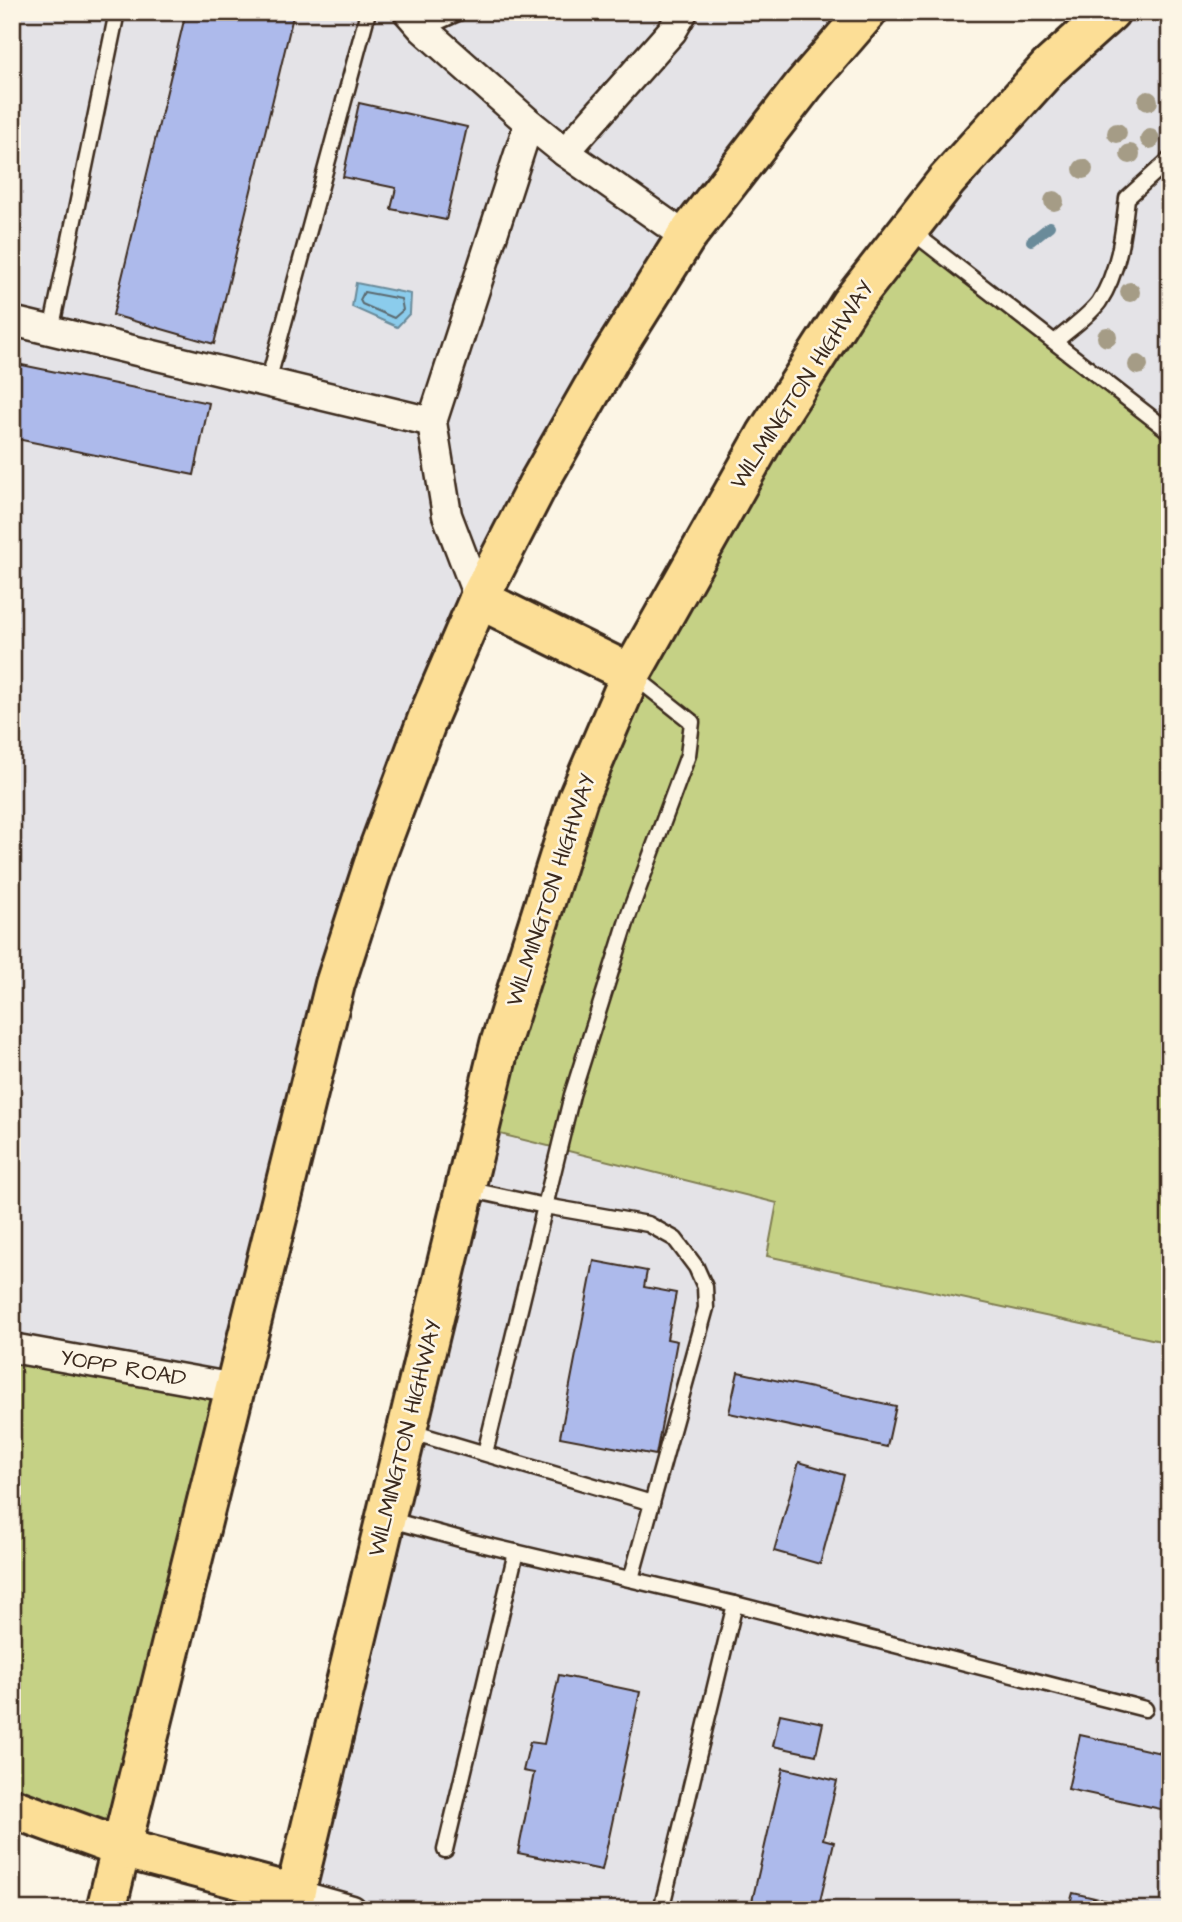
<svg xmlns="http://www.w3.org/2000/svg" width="1182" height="1922" font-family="'Architects Daughter',sans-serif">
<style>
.built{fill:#e4e3e7}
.green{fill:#c5d185;stroke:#807e52;stroke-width:2}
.water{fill:#8bccec;stroke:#6b8b9a;stroke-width:2}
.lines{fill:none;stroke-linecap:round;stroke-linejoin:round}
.shore{stroke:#5b6b70;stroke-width:2}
.stream{stroke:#6b8b9a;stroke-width:10}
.building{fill:#adbaeb;stroke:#3b2a1e;stroke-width:2}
.service-casing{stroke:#3b2a1e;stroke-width:19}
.minor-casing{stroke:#3b2a1e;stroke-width:33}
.primary-casing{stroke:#3b2a1e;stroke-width:44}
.trunk-casing{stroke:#3b2a1e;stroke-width:44}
.motorway-casing{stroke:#3b2a1e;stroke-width:44}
.service{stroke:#fcf5e5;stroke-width:14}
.minor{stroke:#fcf5e5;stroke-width:28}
.primary{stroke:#fcde96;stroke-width:38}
.trunk{stroke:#fcde96;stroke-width:38}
.motorway{stroke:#fcde96;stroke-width:38}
.tree{fill:#a59c86}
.labels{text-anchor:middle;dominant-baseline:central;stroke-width:5;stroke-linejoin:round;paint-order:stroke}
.street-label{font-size:23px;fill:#3b2a1e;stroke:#fcf5e5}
</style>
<rect width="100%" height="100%" fill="#fcf5e5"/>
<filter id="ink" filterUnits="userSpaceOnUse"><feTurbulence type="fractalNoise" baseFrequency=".0143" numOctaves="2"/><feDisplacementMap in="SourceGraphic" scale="14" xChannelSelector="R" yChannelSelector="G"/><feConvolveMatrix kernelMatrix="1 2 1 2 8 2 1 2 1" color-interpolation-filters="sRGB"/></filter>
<g filter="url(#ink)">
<g class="built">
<path d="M12,12h855l-257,346 -232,493 -144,537 -222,-40z"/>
<path d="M1110,12h60v420l-262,-203z"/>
<path d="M480,1129l298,74 -11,53 403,87v567h-878z"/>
</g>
<g class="green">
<path d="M908,229l262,203v911l-403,-87 10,-53 -297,-74 151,-455z"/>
<path d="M12,1348l222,40 -113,460 -109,-40z"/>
</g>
<path class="water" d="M356,283l55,11 -1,19 -13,14 -45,-20z"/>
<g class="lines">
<path class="shore" d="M364,292l37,7 2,11 -9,8 -32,-14 -2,-4z"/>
<path class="stream" d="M1031,241l19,-15"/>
</g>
<g class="building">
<path d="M186,12h108l-80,332 -101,-29z"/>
<path d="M359,103l108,24 -21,93 -55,-11 5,-21 -53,-11z"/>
<path d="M12,363l197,40 -15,72 -182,-37z"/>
<path d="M594,1261l53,10 -3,16 32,6 -9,46 10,2 -21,114 -96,-18z"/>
<path d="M738,1372l158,34 -9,41 -158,-34z"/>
<path d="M799,1462l45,13 -24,89 -46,-13z"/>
<path d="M559,1675l81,17 -38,178 -84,-17 16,-80 -11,-2 7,-29 14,2z"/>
<path d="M780,1714l43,9 -7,32 -43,-9z"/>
<path d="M1080,1735l90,20v56l-102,-22z"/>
<path d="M783,1768l54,13 -14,58 11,3 -16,68h-68z"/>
<path d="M1073,1893l74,17h-79z"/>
</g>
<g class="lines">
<g class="service-casing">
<g id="service">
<path d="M423,29l37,-17"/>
<path d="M910,230l260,202"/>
<path d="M51,331l66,-319"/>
<path d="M1055,342c13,-12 33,-25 44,-40 20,-30 24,-69 28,-104l43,-39"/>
<path d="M268,382l100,-370"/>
<path d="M467,1189l78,17 103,18 27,15 21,28 9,20 1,21 -54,195"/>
<path d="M408,1431l244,72 -21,76"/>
<path d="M485,1453l87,-358 57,-181 59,-159 4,-33 -58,-46"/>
<path d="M387,1519l77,21 271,64 410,105"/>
<path d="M445,1850l71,-298"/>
<path d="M661,1910l74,-306"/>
</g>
</g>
<g class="minor-casing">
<g id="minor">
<path d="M408,12l15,17 106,94 36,29 121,85"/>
<path d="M565,152l107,-121 11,-19"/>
<path d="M12,321l420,101"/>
<path d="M479,599l-32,-84 -15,-93 97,-299"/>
<path d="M12,1348l222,40"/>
<path d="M295,1894l57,16"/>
</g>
</g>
<g class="primary-casing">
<g id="primary">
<path d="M479,599l152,75"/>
<path d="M121,1848l214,-864 43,-133 51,-136 50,-116 58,-113 73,-128 76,-121 118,-152 63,-73"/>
<path d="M295,1894l205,-850 78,-246 53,-124 135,-239 84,-131 97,-124 102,-113 61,-55"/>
</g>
</g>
<g class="trunk-casing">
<path id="trunk" d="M106,1910l15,-62"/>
</g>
<g class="motorway-casing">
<path id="motorway" d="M12,1808l109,40 174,46"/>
</g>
<use href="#service" class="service"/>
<use href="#minor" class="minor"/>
<use href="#primary" class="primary"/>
<use href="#trunk" class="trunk"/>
<use href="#motorway" class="motorway"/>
</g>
<g class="tree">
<circle cx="1148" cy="101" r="10"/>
<circle cx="1117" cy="133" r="10"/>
<circle cx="1150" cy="139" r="10"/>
<circle cx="1130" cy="154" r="10"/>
<circle cx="1083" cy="169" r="10"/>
<circle cx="1054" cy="201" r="10"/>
<circle cx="1130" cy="292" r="10"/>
<circle cx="1107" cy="337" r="10"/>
<circle cx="1138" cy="365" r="10"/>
</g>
</g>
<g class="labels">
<g class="street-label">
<text transform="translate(802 385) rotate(-57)">WILMINGTON HIGHWAY</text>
<text transform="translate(551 890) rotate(-72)">WILMINGTON HIGHWAY</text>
<text transform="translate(123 1368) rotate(10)">YOPP ROAD</text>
<text transform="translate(405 1438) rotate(-76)">WILMINGTON HIGHWAY</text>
</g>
</g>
<rect width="1182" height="1922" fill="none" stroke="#fcf5e5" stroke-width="42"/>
<rect x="21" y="21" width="1140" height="1880" fill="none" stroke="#3b2a1e" stroke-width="2.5" filter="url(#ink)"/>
</svg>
